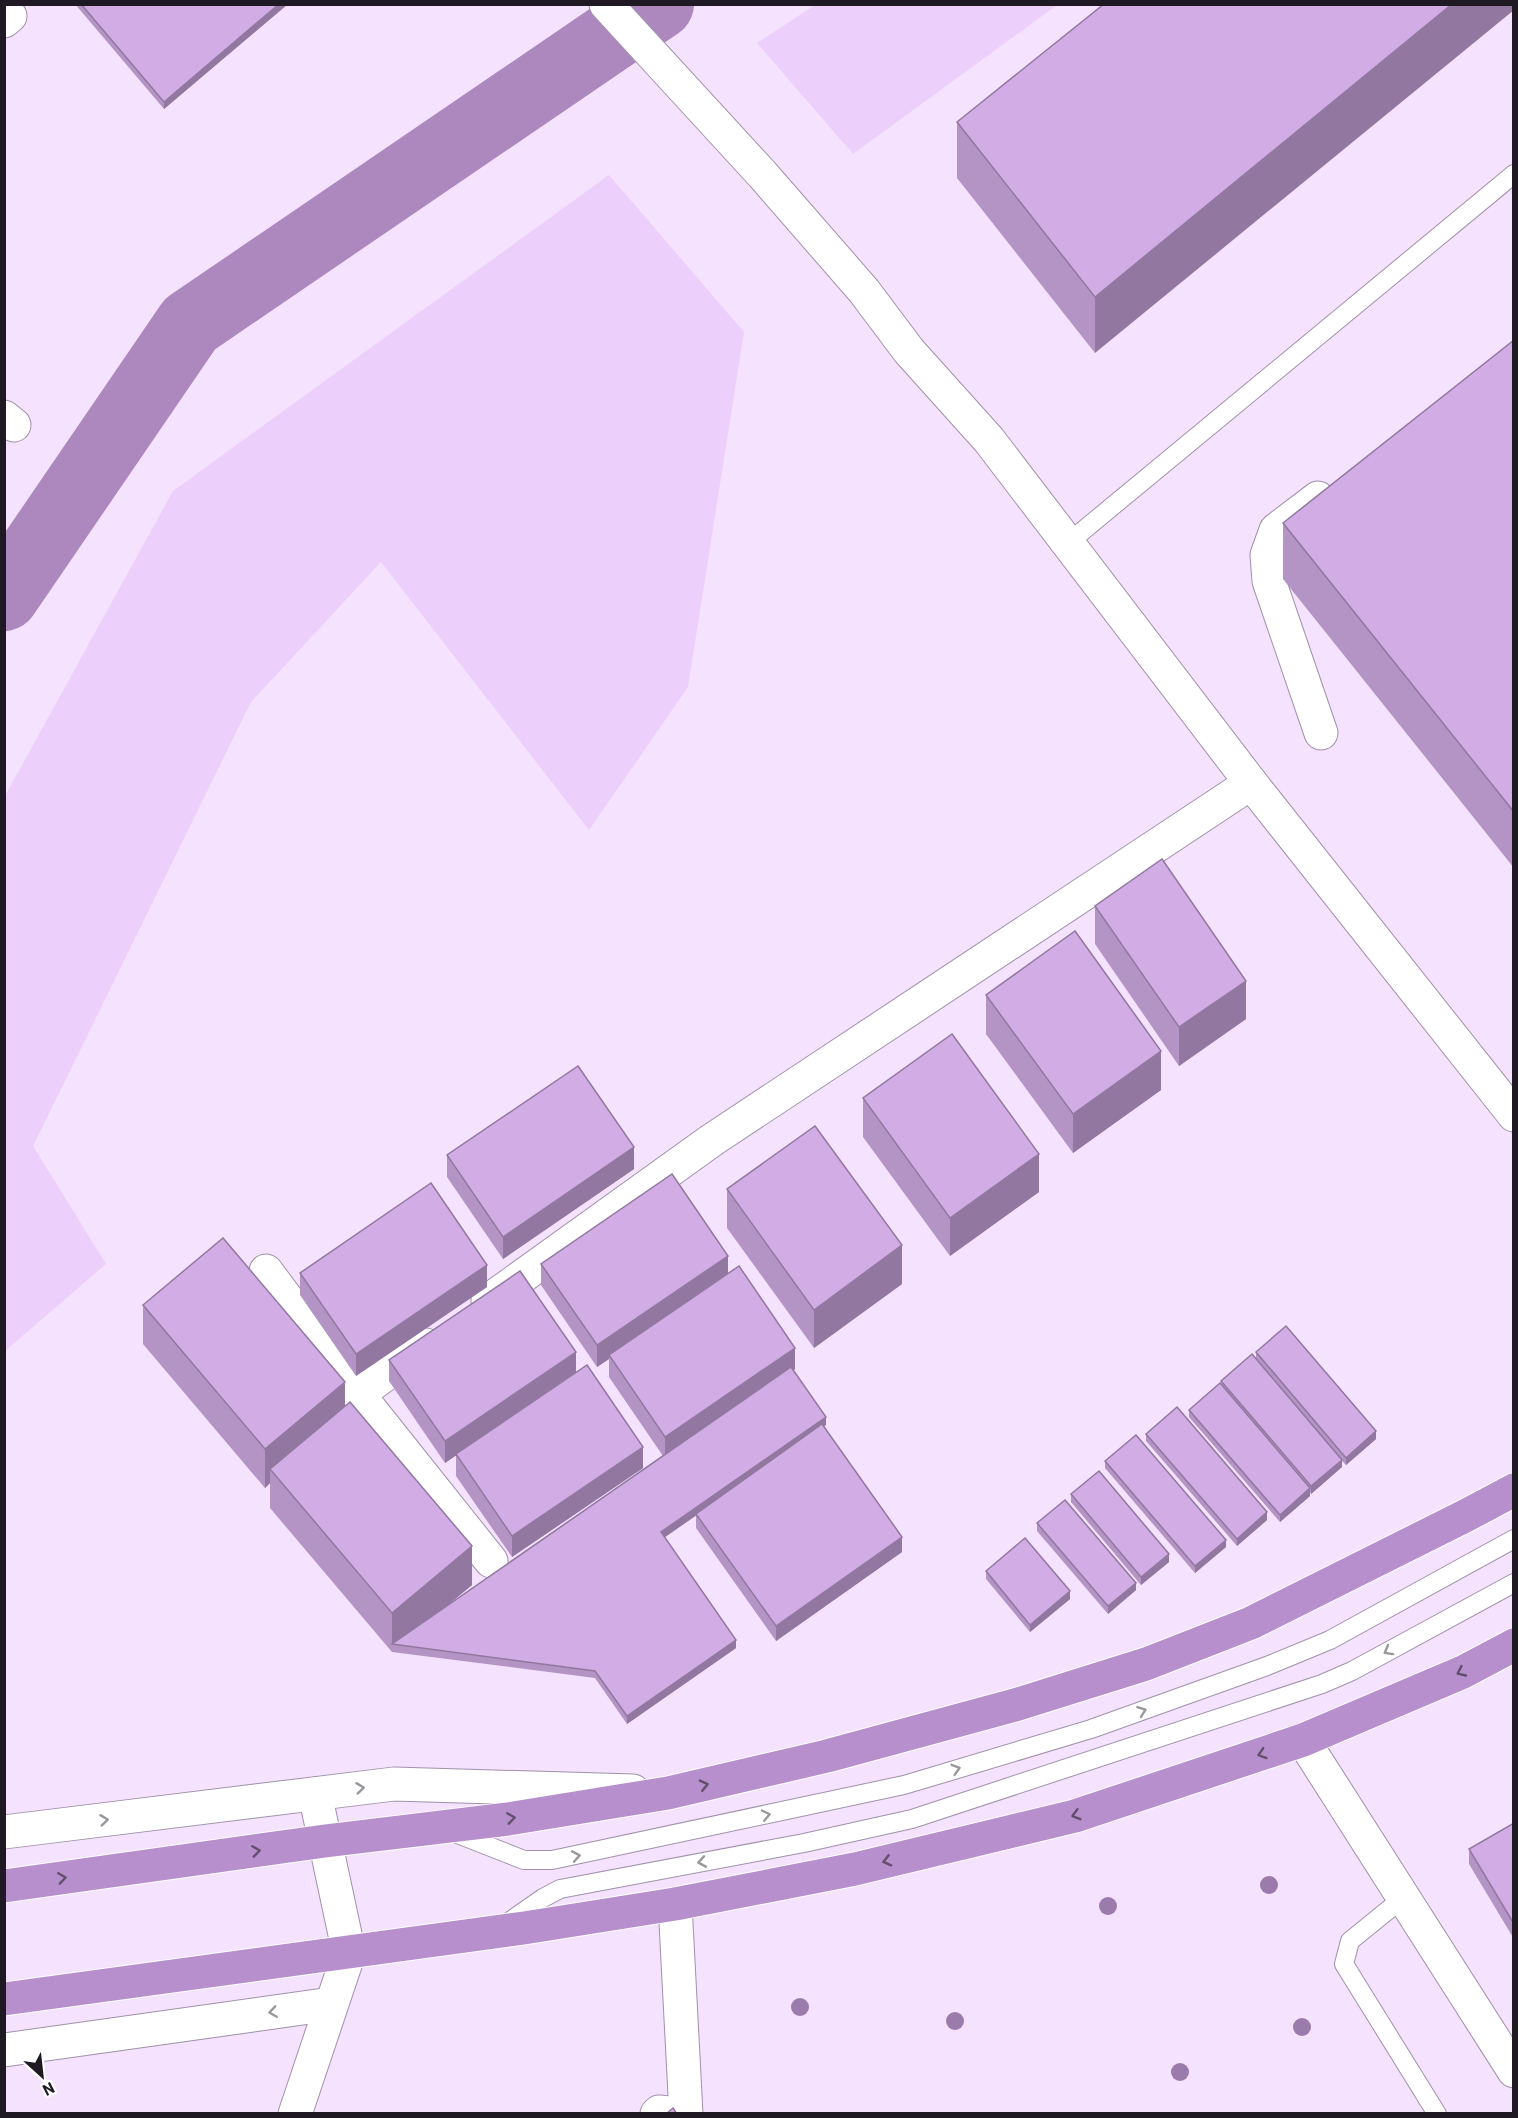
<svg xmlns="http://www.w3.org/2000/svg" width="1518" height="2118" font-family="Barlow,sans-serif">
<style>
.green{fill:#ecd0fb}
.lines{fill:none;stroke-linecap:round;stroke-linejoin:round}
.river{stroke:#ac88bf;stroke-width:70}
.service-casing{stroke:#a191aa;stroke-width:20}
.minor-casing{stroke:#a191aa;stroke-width:35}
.tertiary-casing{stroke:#a191aa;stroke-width:35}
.trunk-casing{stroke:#fff;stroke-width:35}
.service{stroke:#fff;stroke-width:18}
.minor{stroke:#fff;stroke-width:33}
.tertiary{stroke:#fff;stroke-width:33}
.trunk{stroke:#b78fcc;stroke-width:33}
.tree{fill:#9b7aac}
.wall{fill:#b494c5}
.shaded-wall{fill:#9278a0}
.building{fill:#d1ace5;stroke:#9278a0;stroke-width:1.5}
.oneway{stroke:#9a989c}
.oneway2{stroke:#634e6f}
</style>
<rect width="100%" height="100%" fill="#f4e2fe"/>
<g class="green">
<path d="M815,5v-1l242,1 -204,149 -96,-111z"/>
<path d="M609,175l135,157 -56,355 -99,143 -208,-268 -130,140 -218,444 73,118 -101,87v-555l168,-305z"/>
</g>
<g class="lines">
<path class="river" d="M4,596l186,-272 469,-320"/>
<g class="service-casing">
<g id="service">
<path d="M1068,543l446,-369"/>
<path d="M450,1831l74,29h28l352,-75 187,-56 176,-63 63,-26 184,-101"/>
<path d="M1403,1898l-53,43 -6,23 93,150"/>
<path d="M506,1924l37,-26 17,-9 244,-46 108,-24 410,-135 30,-13 162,-88"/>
</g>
</g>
<g class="minor-casing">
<g id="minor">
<path d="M606,4l157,171 101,116 45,60 80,89 262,343 263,332"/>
<path d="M4,21l6,-5"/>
<path d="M4,417l10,8"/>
<path d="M1318,498l-42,32 -9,25 2,26 52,152"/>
<path d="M266,1271l92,123 133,167"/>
<path d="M488,1301l224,-161 539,-357"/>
<path d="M358,1394l68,-49"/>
<path d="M1303,1740l211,331"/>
<path d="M675,1904l11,210"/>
<path d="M657,2114l2,-2 20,2"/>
</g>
</g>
<g class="tertiary-casing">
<g id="tertiary">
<path d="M4,1832l390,-48 239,7"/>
<path d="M4,2050l327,-46"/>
<path d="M295,2114l54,-161 -34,-159"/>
</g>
</g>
<g class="trunk-casing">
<g id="trunk">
<path d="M4,1886l321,-45 183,-22 160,-26 159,-37 188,-51 131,-41 105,-41 214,-107 49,-26"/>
<path d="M4,1999l520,-71 151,-24 180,-35 220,-53 228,-76 160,-68 51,-27"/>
</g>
</g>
<use href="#service" class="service"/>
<use href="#minor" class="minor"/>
<use href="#tertiary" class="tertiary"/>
<use href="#trunk" class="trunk"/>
</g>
<g class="tree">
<circle cx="1269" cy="1885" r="9"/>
<circle cx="1108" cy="1906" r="9"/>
<circle cx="800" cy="2007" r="9"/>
<circle cx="955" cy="2021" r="9"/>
<circle cx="1302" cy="2027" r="9"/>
<circle cx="1180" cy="2072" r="9"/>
</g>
<g class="wall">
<path d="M75,4h213l-124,105z"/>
<path d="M1104,4l-9,349 -138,-175v-56z"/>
<path d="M1514,340v528l-231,-289v-56z"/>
<path d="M1095,906l151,113 -67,47 -84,-122z"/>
<path d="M986,995l175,95 -88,63 -87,-119z"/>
<path d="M863,1098l176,94 -89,64 -87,-119z"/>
<path d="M447,1155l187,14 -131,90 -56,-82z"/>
<path d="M727,1189l175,95 -88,64 -87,-120z"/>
<path d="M541,1264l187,10 67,95 -1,1 32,55 -3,1 79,126 -126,89 -80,-113v-13l-32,22 72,111 -109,76 -32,-46 -203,-26 -122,-144v-25l-5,5 -122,-144v-39l202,102 127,178 -28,23 219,-152 -54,-79v-18l-12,8 -56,-82z"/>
<path d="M300,1273l187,14 -131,89 -56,-81z"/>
<path d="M1256,1352l120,87 -30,26 -4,-4v6l-31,27 -1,-2v4l-30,26 -91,-105v-7l32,-25v-4l35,-22z"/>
<path d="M389,1360l187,13 67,95 -131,89 -56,-81v-21l-11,8 -56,-82z"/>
<path d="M1146,1434l121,86 -30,26 -91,-105z"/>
<path d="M1105,1461l121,86 -31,26 -90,-105z"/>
<path d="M1071,1494l98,68 -28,23 -70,-83z"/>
<path d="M1037,1523l99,67 -28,24 -71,-83z"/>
<path d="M986,1571l84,28 -40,33 -44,-53z"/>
<path d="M1514,1823v116l-45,-75v-15z"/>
</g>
<g class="shaded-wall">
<path d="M279,4h9l-124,105v-7z"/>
<path d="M1452,4h62v6l-419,343v-56z"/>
<path d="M1246,981v38l-67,47v-39z"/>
<path d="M1161,1051v39l-88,63v-39z"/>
<path d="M634,1147v22l-131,90v-22z"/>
<path d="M1039,1154v38l-89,64v-38z"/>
<path d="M902,1245v39l-88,64v-38z"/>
<path d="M728,1256v21l-119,78v4l-12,8v-22z"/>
<path d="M487,1265v22l-131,89v-22z"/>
<path d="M795,1348v21l-130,90v-22z"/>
<path d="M576,1352v22l-131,89v-22z"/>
<path d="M345,1382v39l-75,48v14l-5,5v-39z"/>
<path d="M826,1417v8l-165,115v-8z"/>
<path d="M1376,1431v8l-30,26v-7z"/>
<path d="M643,1447v21l-131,89v-21z"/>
<path d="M1342,1460v7l-31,27v-8z"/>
<path d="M1310,1488v8l-30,26v-7z"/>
<path d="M1267,1512v8l-30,26v-7z"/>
<path d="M902,1537v15l-126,89v-15z"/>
<path d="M1226,1540v7l-31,26v-7z"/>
<path d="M472,1546v39l-72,60 -8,-1v-31z"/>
<path d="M1169,1554v8l-28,23v-8z"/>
<path d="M1136,1583v7l-28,24v-8z"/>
<path d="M1070,1591v8l-40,33v-7z"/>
<path d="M736,1640v8l-109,76v-8z"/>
</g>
<g class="building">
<path d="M81,4h198l-115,98z"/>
<path d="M1104,4h348l-357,293 -138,-175z"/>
<path d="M1514,340v472l-231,-289z"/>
<path d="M1162,859l84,122 -67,46 -84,-121z"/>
<path d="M1075,931l86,120 -88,63 -87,-119z"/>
<path d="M952,1034l87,120 -89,64 -87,-120z"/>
<path d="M578,1066l56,81 -131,90 -56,-82z"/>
<path d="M815,1126l87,119 -88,65 -87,-121z"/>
<path d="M672,1174l56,82 -131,89 -56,-81z"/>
<path d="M431,1183l56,82 -131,89 -56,-81z"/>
<path d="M223,1238l122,144 -80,67 -122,-144z"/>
<path d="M739,1266l56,82 -130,89 -56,-82z"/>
<path d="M520,1271l56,81 -131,89 -56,-81z"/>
<path d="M1286,1326l90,105 -30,27 -90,-106z"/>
<path d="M1252,1354l90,106 -31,26 -90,-105z"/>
<path d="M587,1365l56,82 -131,89 -56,-82z"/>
<path d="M791,1367l35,50 -165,115 75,108 -109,76 -32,-45 -203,-27z"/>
<path d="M1220,1383l90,105 -30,27 -91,-105z"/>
<path d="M350,1402l122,144 -80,67 -122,-144z"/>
<path d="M1177,1407l90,105 -30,27 -91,-105z"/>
<path d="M822,1424l80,113 -126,89 -80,-112z"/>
<path d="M1136,1435l90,105 -31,26 -90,-105z"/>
<path d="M1099,1471l70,83 -28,23 -70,-83z"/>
<path d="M1065,1500l71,83 -28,23 -71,-83z"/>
<path d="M1025,1538l45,53 -40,34 -44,-54z"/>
<path d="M1514,1823v101l-45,-75z"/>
<path d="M673,2108l4,6h-11z"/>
</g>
<defs><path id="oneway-chevron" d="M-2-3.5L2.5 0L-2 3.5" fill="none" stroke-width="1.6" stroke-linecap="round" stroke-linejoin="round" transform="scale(1.5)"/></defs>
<g class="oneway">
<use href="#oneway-chevron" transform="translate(1388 1651) rotate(151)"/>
<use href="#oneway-chevron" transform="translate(1142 1711) rotate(-20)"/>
<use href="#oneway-chevron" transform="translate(956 1769) rotate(-17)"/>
<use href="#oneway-chevron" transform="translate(360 1788) rotate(-7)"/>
<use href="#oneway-chevron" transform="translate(766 1815) rotate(-12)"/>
<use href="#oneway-chevron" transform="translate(104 1820) rotate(-7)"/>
<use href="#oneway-chevron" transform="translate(576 1856) rotate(-10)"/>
<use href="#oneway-chevron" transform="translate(702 1862) rotate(170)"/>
<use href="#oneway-chevron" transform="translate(273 2012) rotate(172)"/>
</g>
<g class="oneway2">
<use href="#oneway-chevron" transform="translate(1461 1672) rotate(155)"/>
<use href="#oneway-chevron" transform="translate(1262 1754) rotate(162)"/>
<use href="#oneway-chevron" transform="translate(704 1785) rotate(-13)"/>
<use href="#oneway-chevron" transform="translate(1076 1815) rotate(164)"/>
<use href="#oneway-chevron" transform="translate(511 1818) rotate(-8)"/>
<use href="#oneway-chevron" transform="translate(256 1851) rotate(-8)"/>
<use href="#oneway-chevron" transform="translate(887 1861) rotate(166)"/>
<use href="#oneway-chevron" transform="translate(62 1878) rotate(-8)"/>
</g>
<rect width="1518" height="2118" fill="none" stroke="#1f1923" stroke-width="12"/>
<g transform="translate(42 2076) rotate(153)" stroke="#ffffff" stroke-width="4.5" paint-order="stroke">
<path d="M0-4.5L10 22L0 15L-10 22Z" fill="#1f1923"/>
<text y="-9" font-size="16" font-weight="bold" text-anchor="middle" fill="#1f1923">N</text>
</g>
</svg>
